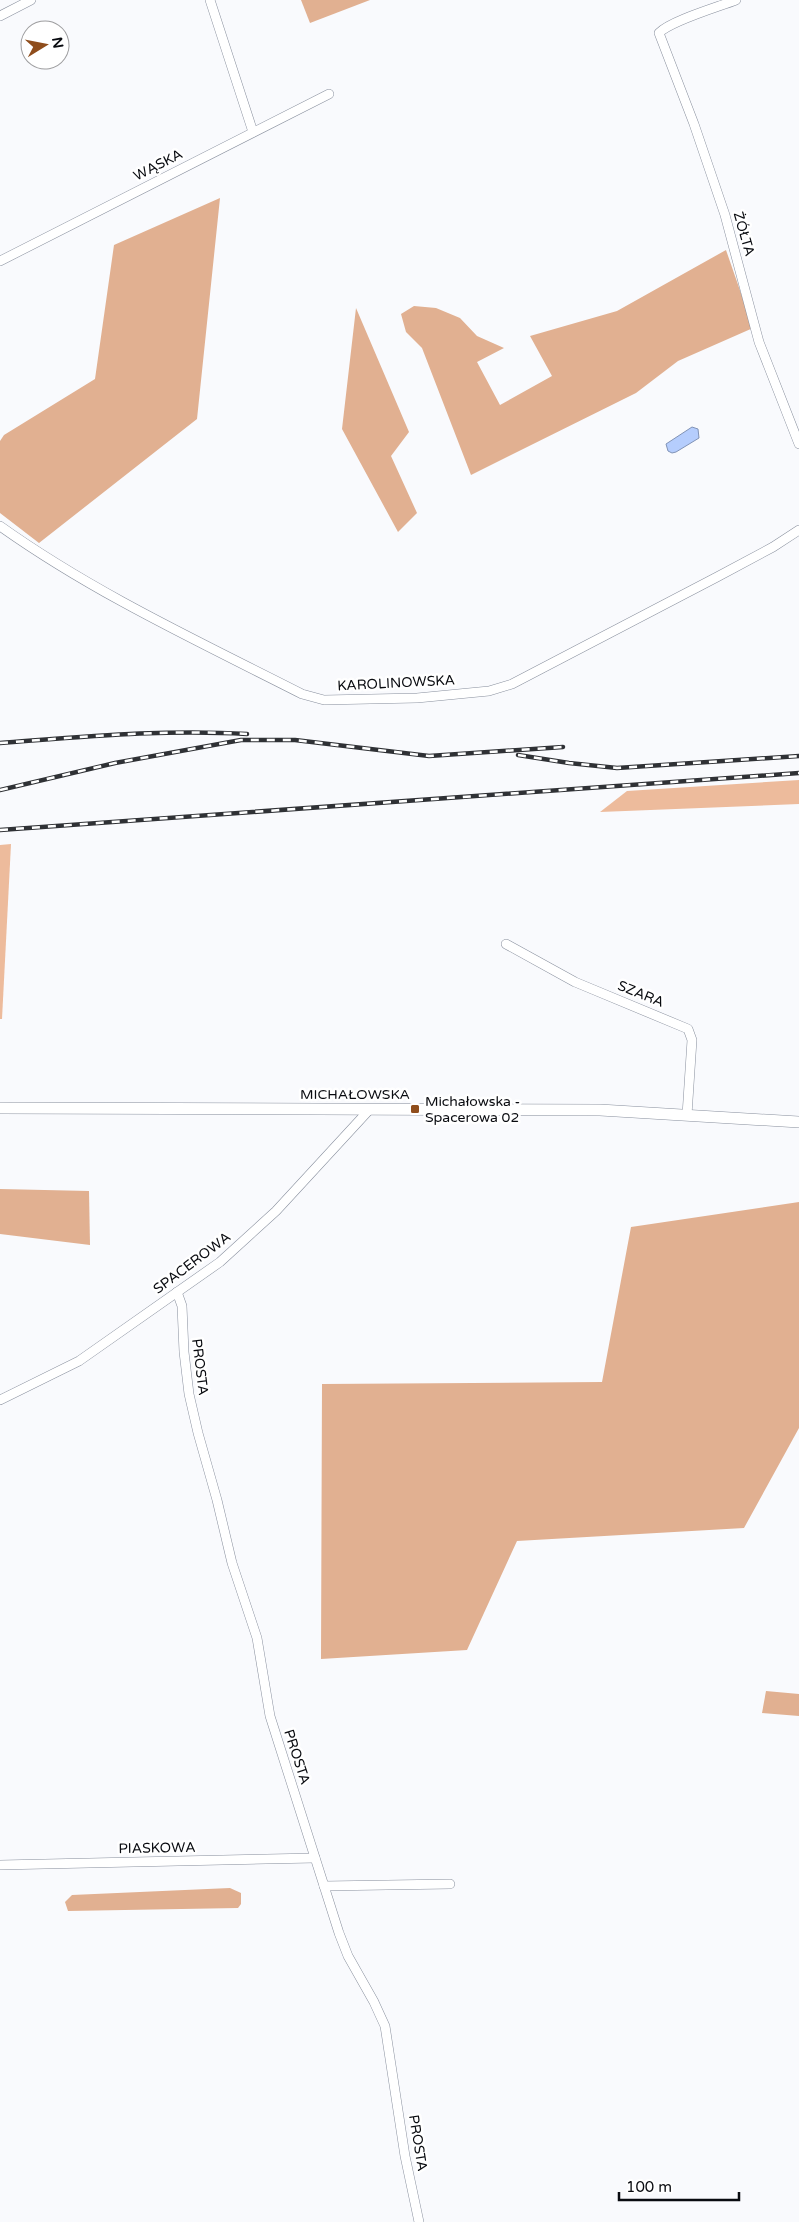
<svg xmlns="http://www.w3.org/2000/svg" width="799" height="2222" font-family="'Varela Round',sans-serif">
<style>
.green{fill:#edbb9c}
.forest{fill:#e1b091}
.water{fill:#b5cdfd;stroke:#8193b6}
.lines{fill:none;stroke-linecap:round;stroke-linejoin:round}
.minor-casing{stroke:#89909e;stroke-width:10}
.tertiary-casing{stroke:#89909e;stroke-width:12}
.minor{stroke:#fff;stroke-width:9}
.tertiary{stroke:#fff;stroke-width:11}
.rail-casing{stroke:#2f3135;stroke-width:4.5}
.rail{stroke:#fff;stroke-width:2.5;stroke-dasharray:8;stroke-linecap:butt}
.poi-dot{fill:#8f4d1c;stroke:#fff;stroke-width:2}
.labels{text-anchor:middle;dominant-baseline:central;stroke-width:5;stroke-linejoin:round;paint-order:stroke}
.street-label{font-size:14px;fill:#090b10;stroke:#fff}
.poi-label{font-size:14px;fill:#090b10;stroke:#fff;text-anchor:start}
</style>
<rect width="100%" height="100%" fill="#f9fafd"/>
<g class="green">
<path d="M799,780v24l-199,8 27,-21z"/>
<path d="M11,844l-9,175h-2v-174z"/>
</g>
<g class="forest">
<path d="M301,0h69l-60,23z"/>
<path d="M220,198l-23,221 -158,124 -39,-30v-72l4,-6 91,-56 19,-134z"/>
<path d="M726,250l27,78 -75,33 -42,32 -165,82 -49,-127 -16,-16 -5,-18 13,-8 22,2 24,10 17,18 27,12 -27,14 23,43 52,-29 -22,-40 87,-25z"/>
<path d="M356,308l53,124 -18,24 26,57 -19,19 -56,-103z"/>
<path d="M0,1189l89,2 1,54 -90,-11z"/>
<path d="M799,1202v226l-55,100 -227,13 -50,109 -146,9 1,-275 280,-2 29,-155z"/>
<path d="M766,1691l33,3v22l-37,-3z"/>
<path d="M230,1888l11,5v11l-3,4 -170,3 -3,-9 7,-7z"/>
</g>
<path class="water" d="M692,427l6,2 1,9 -23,14 -4,1 -4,-2 -2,-7z"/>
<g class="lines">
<g class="minor-casing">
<g id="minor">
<path d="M210,0l43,132"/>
<path d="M736,0c-18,7 -66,21 -77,33l35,91 31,91 34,127 40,102"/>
<path d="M0,16l31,-16"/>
<path d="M0,261l329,-167"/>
<path d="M0,526c94,67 200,116 302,168l22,6 93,-2 72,-7 23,-7 205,-107 56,-30 26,-17"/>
<path d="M506,944l69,38 113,47 4,11 -5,75"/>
<path d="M177,1292l5,14 2,46 5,42 9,39 19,67 15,63 25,75 13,78 69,217 9,23 26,46 11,24 20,130 14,66"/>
<path d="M0,1400l79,-39 141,-99 56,-51 94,-102"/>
<path d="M0,1865l315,-7"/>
<path d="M324,1886l126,-2"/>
</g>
</g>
<g class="tertiary-casing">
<path id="tertiary" d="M0,1108l600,2 199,12"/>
</g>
<use href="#minor" class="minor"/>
<use href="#tertiary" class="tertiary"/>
<g class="rail-casing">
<g id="rail">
<path d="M0,743c82,-6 165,-14 247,-9"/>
<path d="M518,755l51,8 48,5 182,-12"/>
<path d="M0,790l115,-27 126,-23h54l134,16 134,-9"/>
<path d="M0,830l799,-57"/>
</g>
</g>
<use href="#rail" class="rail"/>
</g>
<rect class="poi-dot" x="410" y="1104" width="10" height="10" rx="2.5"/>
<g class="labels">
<g class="street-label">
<text transform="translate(158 165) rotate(-27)">WĄSKA</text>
<text transform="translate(744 234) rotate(74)">ŻÓŁTA</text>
<text transform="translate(396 683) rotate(-3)">KAROLINOWSKA</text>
<text transform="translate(641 994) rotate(22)">SZARA</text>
<text x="355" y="1094">MICHAŁOWSKA</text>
<text transform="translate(192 1263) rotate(-37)">SPACEROWA</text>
<text transform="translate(200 1367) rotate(83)">PROSTA</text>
<text transform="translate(297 1757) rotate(72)">PROSTA</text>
<text transform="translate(157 1848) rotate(-1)">PIASKOWA</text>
<text transform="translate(418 2143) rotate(81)">PROSTA</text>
</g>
<g class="poi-label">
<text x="425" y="1101">Michałowska -<tspan x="425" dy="16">Spacerowa 02</tspan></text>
</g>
</g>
<g transform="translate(45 45) rotate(80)"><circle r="24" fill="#ffffff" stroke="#9d9d9f"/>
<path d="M0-4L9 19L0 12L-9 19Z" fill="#8f4d1c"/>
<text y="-8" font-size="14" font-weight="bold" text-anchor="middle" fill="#090b10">N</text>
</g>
<path d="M619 2192v8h120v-8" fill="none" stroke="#090b10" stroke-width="2.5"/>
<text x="626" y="2192" font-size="15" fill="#090b10" stroke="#ffffff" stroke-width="4" paint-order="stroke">100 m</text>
</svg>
